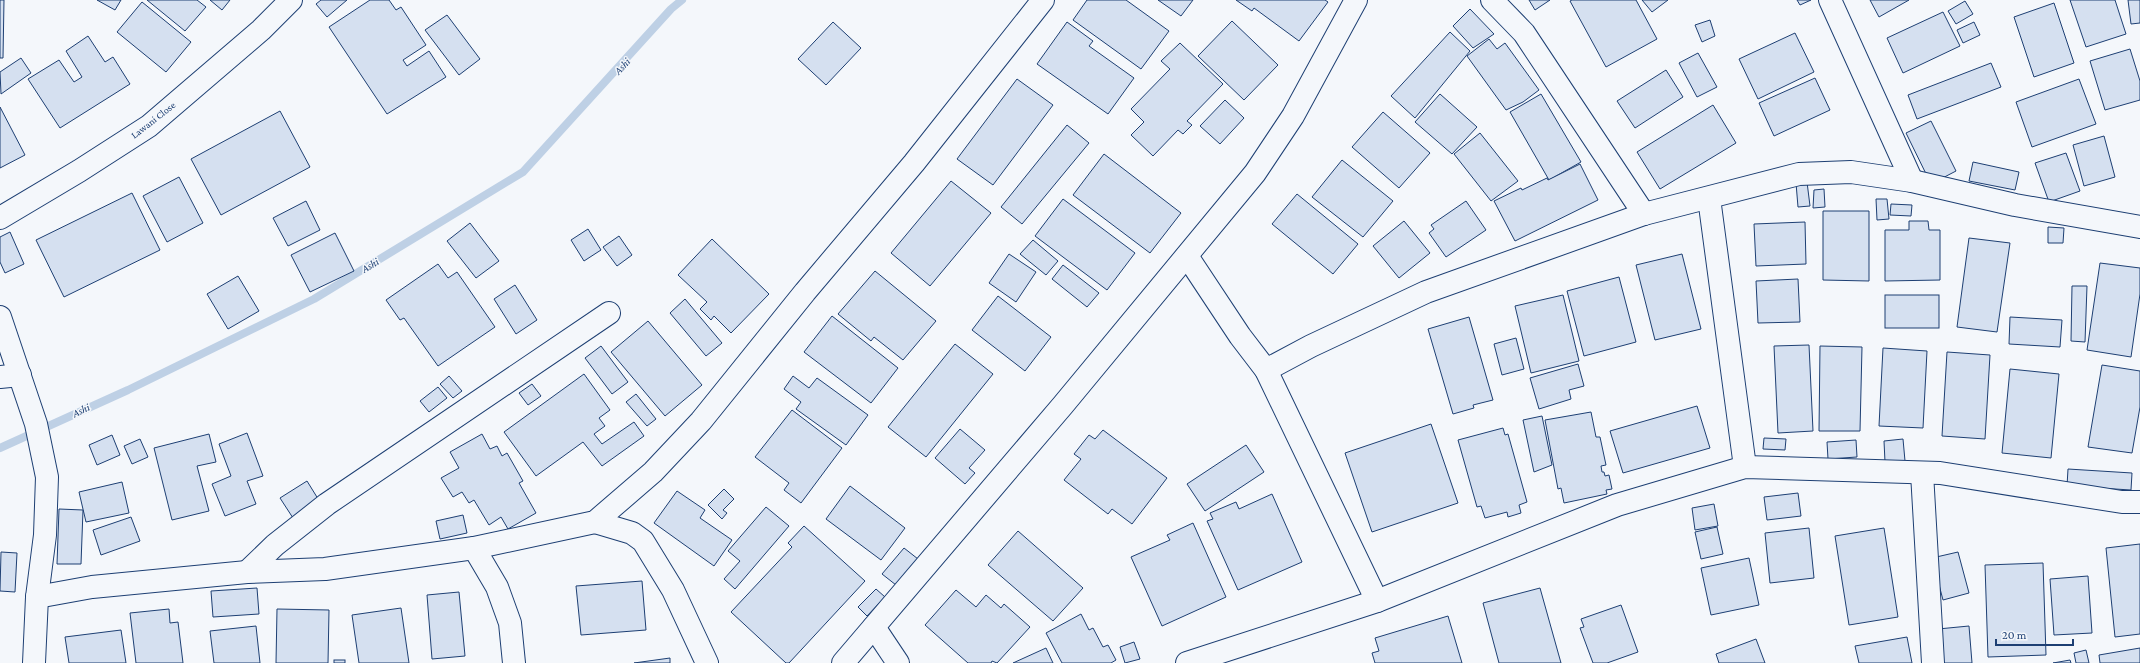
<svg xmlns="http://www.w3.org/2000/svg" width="2140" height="663" font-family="'Crimson Pro',serif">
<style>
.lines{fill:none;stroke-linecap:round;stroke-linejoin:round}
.stream{stroke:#bed0e5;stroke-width:8}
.building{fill:#d5e0f0;stroke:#1d3f73}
.street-casing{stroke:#1d3f73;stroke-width:24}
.street{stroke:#f4f7fb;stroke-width:22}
.labels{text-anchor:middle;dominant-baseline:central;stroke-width:3;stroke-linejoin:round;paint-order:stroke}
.street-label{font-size:10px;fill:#1d3f73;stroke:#f4f7fb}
.water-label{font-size:11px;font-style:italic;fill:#1d3f73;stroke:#f4f7fb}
</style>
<rect width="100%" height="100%" fill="#f4f7fb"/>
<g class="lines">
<path class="stream" d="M0,448l128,-58 186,-91 209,-127 148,-163 11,-9"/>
</g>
<g class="building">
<path d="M0,0h4l-1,58h-3z"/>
<path d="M97,0h24l-6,10z"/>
<path d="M147,0h50l9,7 -21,24z"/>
<path d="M210,0h20l-8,10z"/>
<path d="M321,0h26l-20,17 -11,-13z"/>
<path d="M370,0h19l7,10 5,-3 25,38 -23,15 4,6 22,-15 17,26 -59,37 -58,-87z"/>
<path d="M1087,0h39l43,31 -28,38 -68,-49z"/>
<path d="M1158,0h35l-12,16z"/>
<path d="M1236,0h89l3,2 -29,39 -45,-33 -2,3z"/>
<path d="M1529,0h21l-15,10z"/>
<path d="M1572,0h64l21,39 -51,28 -36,-66z"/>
<path d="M1642,0h26l-16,12z"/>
<path d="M1797,0h14l-11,5z"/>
<path d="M1870,0h39l-30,17z"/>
<path d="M2070,0h45l11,34 -40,13z"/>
<path d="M2128,0h12v23l-9,1z"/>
<path d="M1965,1l8,13 -17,10 -8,-13z"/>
<path d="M142,2l49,40 -25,30 -49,-40z"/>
<path d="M2054,3l20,60 -40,14 -20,-60z"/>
<path d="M1470,9l24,25 -21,14 -20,-22z"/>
<path d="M1943,12l17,34 -57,27 -16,-35z"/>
<path d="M447,15l33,44 -21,16 -34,-45z"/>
<path d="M1710,20l5,16 -13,6 -7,-17z"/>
<path d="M1232,21l46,44 -34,35 -46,-44z"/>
<path d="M833,22l28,26 -35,37 -28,-26z"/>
<path d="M1067,22l26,19 -4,5 45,32 -26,36 -71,-50z"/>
<path d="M1974,22l6,13 -17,8 -6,-13z"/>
<path d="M1450,32l20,19 -55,67 -24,-22z"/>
<path d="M1795,33l19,39 -56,27 -19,-40z"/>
<path d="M88,36l17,26 8,-5 17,27 -70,44 -32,-49 31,-19 15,22 8,-5 -16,-26z"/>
<path d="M1489,39l8,10 8,-6 34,47 -16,12 -17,8 -39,-54z"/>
<path d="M1180,43l43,41 -36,37 5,4 -9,9 -5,-4 -25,26 -22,-21 13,-13 -13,-13 39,-40 -9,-8z"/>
<path d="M2130,49l10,32v19l-35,10 -15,-49z"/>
<path d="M1698,53l19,34 -20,10 -18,-34z"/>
<path d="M21,58l10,15 -30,21 -1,-22z"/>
<path d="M1991,63l10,24 -84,32 -9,-24z"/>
<path d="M1666,70l17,27 -48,31 -18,-27z"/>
<path d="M1815,78l15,32 -56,26 -15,-33z"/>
<path d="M1017,79l36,26 -60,80 -36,-26z"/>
<path d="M2079,79l17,45 -64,23 -16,-45z"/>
<path d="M1440,94l37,33 -25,27 -37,-32z"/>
<path d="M1541,94l40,68 -32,18 -39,-68z"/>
<path d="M1225,100l19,18 -24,26 -20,-18z"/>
<path d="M1713,105l23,38 -76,46 -23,-37z"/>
<path d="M0,107l25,48 -25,13z"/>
<path d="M280,111l30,56 -89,48 -30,-56z"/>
<path d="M1383,112l47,41 -31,35 -47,-41z"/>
<path d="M1931,121l25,50 -25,13 -25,-51z"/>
<path d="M1067,125l22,18 -67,81 -21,-17z"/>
<path d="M1480,133l38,48 -27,20 -37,-47z"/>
<path d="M2104,136l11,41 -31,9 -11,-41z"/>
<path d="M2066,153l14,38 -31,11 -14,-39z"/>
<path d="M1104,154l77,59 -31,40 -77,-58z"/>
<path d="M1342,160l51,41 -30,36 -51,-40z"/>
<path d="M1973,162l46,10 -4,18 -46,-9z"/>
<path d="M1580,164l18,36 -83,41 -21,-40 27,-13 1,2 25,-12 1,2z"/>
<path d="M179,177l24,46 -36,19 -24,-46z"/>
<path d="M951,181l40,32 -61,73 -39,-33z"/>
<path d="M1807,182l3,24 -12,1 -2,-24z"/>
<path d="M1824,189l1,18 -12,1 1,-18z"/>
<path d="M132,193l28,57 -96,47 -28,-57z"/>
<path d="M1297,194l61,50 -25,30 -61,-50z"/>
<path d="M1063,199l72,54 -28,37 -72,-54z"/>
<path d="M1876,199h11l2,20 -12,1z"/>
<path d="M306,201l14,29 -32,16 -15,-28z"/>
<path d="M1466,201l20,29 -40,27 -17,-24 5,-4 -3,-4z"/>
<path d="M1891,204l21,1 -1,11 -21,-1z"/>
<path d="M1823,211h46v70l-46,-1z"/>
<path d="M1404,221l26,32 -31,25 -26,-32z"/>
<path d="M1909,221h19l1,9h11v50l-55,1v-51h24z"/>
<path d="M1805,222l1,42 -50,2 -2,-42z"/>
<path d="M470,223l29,38 -23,17 -29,-37z"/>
<path d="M2048,227l16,1 -1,15h-15z"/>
<path d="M588,229l13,21 -17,11 -13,-21z"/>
<path d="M10,232l14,32 -19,9 -5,-11v-25z"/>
<path d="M335,233l19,38 -44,21 -19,-37z"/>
<path d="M619,236l13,19 -15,11 -14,-19z"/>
<path d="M1969,238l41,5 -13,89 -40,-5z"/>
<path d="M712,239l57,55 -38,39 -17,-17 -3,4 -11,-11 7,-7 -29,-27z"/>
<path d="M1033,240l25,21 -12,14 -26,-21z"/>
<path d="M1009,254l27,18 -20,30 -27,-19z"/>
<path d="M1682,254l19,75 -46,11 -19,-75z"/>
<path d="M2100,263l40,5v26l-9,63 -44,-7z"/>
<path d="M438,264l10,14 9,-6 38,55 -57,39 -34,-48 -4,2 -14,-20z"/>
<path d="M1063,265l36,28 -12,14 -35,-28z"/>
<path d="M875,271l61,50 -33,39 -29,-23 -3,4 -33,-27z"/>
<path d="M238,276l21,35 -31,18 -21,-35z"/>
<path d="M1619,277l17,65 -52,14 -17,-65z"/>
<path d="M1798,279l2,43 -42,1 -2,-42z"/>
<path d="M515,285l22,35 -21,14 -22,-35z"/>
<path d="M2072,286h15l-2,56 -14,-1z"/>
<path d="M1563,295l16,66 -48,12 -16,-67z"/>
<rect x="1885" y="295" width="54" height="33"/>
<path d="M998,296l53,41 -26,34 -53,-41z"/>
<path d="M685,299l37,44 -16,13 -36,-43z"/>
<path d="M832,316l66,52 -27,35 -67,-51z"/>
<path d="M1469,317l24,83 -20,5 1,3 -21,6 -25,-85z"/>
<path d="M2010,317l52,3 -2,27 -51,-3z"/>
<path d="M648,321l54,64 -37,31 -54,-64z"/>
<path d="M1516,338l8,31 -22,6 -8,-31z"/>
<path d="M955,344l38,30 -67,83 -38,-30z"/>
<path d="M1809,345l4,86 -35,2 -4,-87z"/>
<path d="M601,346l27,36 -16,12 -27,-36z"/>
<path d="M1820,346l42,1 -2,84h-41z"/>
<path d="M1883,348l44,3 -4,77 -44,-2z"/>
<path d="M1947,352l43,3 -5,84 -43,-3z"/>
<path d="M1578,364l6,22 -15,4 2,9 -32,10 -9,-31z"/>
<path d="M2102,365l38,6v36l-8,46 -44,-6z"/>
<path d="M2010,369l49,5 -8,84 -49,-5z"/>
<path d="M584,374l26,36 -11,8 6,8 -11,8 8,10 32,-22 10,14 -42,30 -19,-24 -47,34 -32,-44z"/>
<path d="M449,376l13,15 -9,7 -13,-14z"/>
<path d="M793,376l16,12 8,-10 51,37 -22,30 -50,-36 5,-7 -17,-13z"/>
<path d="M532,384l9,12 -13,9 -9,-12z"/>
<path d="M438,387l9,11 -18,14 -9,-11z"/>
<path d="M636,394l20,25 -9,7 -21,-24z"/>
<path d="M1697,406l13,42 -87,25 -13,-42z"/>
<path d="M792,410l50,38 -41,55 -17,-13 5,-7 -34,-26z"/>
<path d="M1591,412l5,25h4l6,28 -5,1 1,6h2l1,4 4,-1 3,14 -6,1 1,4 -43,9 -3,-15 -3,1 -13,-69z"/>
<path d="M1542,416l10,49 -18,7 -11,-52z"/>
<path d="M1431,424l27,79 -86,29 -27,-79z"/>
<path d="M1503,428l2,7 3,-1 19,68 -8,3 2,8 -13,4 -1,-5 -22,6 -4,-12 -4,1 -19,-67z"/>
<path d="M960,429l25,21 -16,18 6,5 -10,11 -30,-26z"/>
<path d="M1103,430l64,48 -35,46 -20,-15 -4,5 -44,-34 17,-21 -7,-5 15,-19 6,4z"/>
<path d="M247,433l16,43 -16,5 9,23 -31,12 -13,-32 19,-8 -12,-32z"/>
<path d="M209,434l7,28 -19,4 12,45 -37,9 -18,-72z"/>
<path d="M482,434l8,15 7,-3 5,10 5,-3 16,28 -4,2 17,30 -28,16 -7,-12 -12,8 -15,-25 -5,3 -7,-11 -9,5 -12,-19 18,-10 -9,-16z"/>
<path d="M112,435l8,20 -23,10 -8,-20z"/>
<path d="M1764,438l22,1 -1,11 -22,-1z"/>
<path d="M140,439l8,18 -16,7 -8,-18z"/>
<path d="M1903,439l2,22 -20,1 -1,-21z"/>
<path d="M1856,440l1,17 -29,2 -1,-17z"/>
<path d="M1246,445l18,27 -59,39 -18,-27z"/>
<path d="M2068,469l64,4 -1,17 -64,-4z"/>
<path d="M307,481l13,21 -27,16 -13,-20z"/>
<path d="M122,482l7,31 -43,9 -7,-30z"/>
<path d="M850,486l55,42 -24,32 -55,-41z"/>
<path d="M724,489l10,10 -11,11 4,3 -5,6 -14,-14z"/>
<path d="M677,491l28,19 -5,8 32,22 -18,26 -60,-43z"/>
<path d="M1798,493l3,23 -34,4 -3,-23z"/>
<path d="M1272,494l30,68 -64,28 -31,-69 6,-2 -3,-6 26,-11 3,7z"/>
<path d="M1714,504l4,22 -23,4 -3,-22z"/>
<path d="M766,507l23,19 -54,63 -11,-10 16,-18 -12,-10z"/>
<path d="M59,509l24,1 -2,54h-24z"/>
<path d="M463,515l4,18 -27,6 -4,-18z"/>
<path d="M131,517l9,24 -39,14 -8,-25z"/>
<path d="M1193,523l33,74 -64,29 -31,-69 39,-17 -3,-5z"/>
<path d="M804,526l61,55 -76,82h-3l-55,-51 61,-65 -4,-4z"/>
<path d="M1717,527l6,27 -22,5 -6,-27z"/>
<path d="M1809,528l5,50 -44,5 -5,-50z"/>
<path d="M1884,528l14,89 -49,8 -14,-89z"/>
<path d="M1018,531l65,57 -30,33 -65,-56z"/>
<path d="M2140,544v90l-25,3 -9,-89z"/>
<path d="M904,548l14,11 -22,26 -14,-11z"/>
<path d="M1,552l16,1 -2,39 -15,-1z"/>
<path d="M1958,552l11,41 -26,7 -11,-42z"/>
<path d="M1749,558l10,47 -48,10 -10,-47z"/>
<path d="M2043,563l3,92 -58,2 -3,-92z"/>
<path d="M2088,576l4,57 -38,2 -4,-56z"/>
<path d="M642,581l4,49 -65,5 -5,-49z"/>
<path d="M257,588l2,26 -46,3 -2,-26z"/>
<path d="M1540,588l21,75h-62l-16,-60z"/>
<path d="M876,589l9,8 -18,19 -9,-9z"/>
<path d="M956,590l20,17 10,-12 15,13 3,-4 26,23 -33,36 -5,-2 -1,2h-23l-43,-38z"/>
<path d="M459,592l6,64 -33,3 -5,-64z"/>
<path d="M1621,605l17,47 -31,11h-14l-13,-35 4,-1 -3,-8z"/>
<path d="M401,608l8,55h-50l-7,-48z"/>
<path d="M169,609l1,14 8,-1 5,41h-47l-6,-50z"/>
<path d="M277,609l52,1 -1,53h-52z"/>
<path d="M1081,614l8,16 4,-2 10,19 5,-2 8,15 -5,3h-49l-16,-30z"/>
<path d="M1448,616l14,47h-87l-3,-10 7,-2 -4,-13z"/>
<path d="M256,626l4,37h-46l-4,-32z"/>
<path d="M1969,626l3,37h-31l-3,-34z"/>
<path d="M121,630l5,33h-57l-4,-26z"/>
<path d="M1907,637l5,26h-53l-4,-17z"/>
<path d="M1756,639l9,24h-46l-3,-9z"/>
<path d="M1134,642l6,17 -15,4 -5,-16z"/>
<path d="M1046,648l7,15h-40z"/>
<path d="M2140,648v15h-40l-1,-8z"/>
<path d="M2086,650l3,13h-13l-2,-10z"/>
<path d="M670,658v5h-36z"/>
<rect x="334" y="660" width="11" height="3"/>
<path d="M2070,660l1,3h-18z"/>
</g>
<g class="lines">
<g class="street-casing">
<g id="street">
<path d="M1492,0l32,33 120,181"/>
<path d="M1830,0l82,181"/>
<path d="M1709,198l36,269"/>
<path d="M0,218l79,-47 70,-45 112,-96 30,-30"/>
<path d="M1187,256l53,80 26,34 111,231"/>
<path d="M0,317l36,107 11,53 -2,58 -8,62 -3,66"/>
<path d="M1266,370l45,-24 115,-54 218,-78 155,-40 52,-2 61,9 103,24 125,22"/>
<path d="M0,377l20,-2"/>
<path d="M1922,473l11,190"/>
<path d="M595,522l37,11 11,8 30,49 34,73"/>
<path d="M474,548l23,39 13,36 4,40"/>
<path d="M247,572l28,-27 52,-41 282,-191"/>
<path d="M37,597l55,-10 155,-15 78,-3 149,-21 121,-26 58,-50 48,-51 104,-129 109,-129 129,-163"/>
<path d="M874,627l24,36"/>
<path d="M843,663l220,-258 192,-232 38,-57 63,-116"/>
<path d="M1187,663l190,-62 240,-96 128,-38 195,6 182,29h18"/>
</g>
</g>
<use href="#street" class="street"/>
</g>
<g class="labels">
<g class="street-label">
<text transform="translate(153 120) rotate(-38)">Lawani Close</text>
</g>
<g class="water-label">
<text transform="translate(622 66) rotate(-47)">Ashi</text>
<text transform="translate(370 265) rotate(-31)">Ashi</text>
<text transform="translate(81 410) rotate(-25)">Ashi</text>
</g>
</g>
<path d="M1996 639v6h77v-6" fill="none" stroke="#1d3f73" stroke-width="2"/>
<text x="2002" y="639" font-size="12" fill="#1d3f73" stroke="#f4f7fb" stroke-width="3" paint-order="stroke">20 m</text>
</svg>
